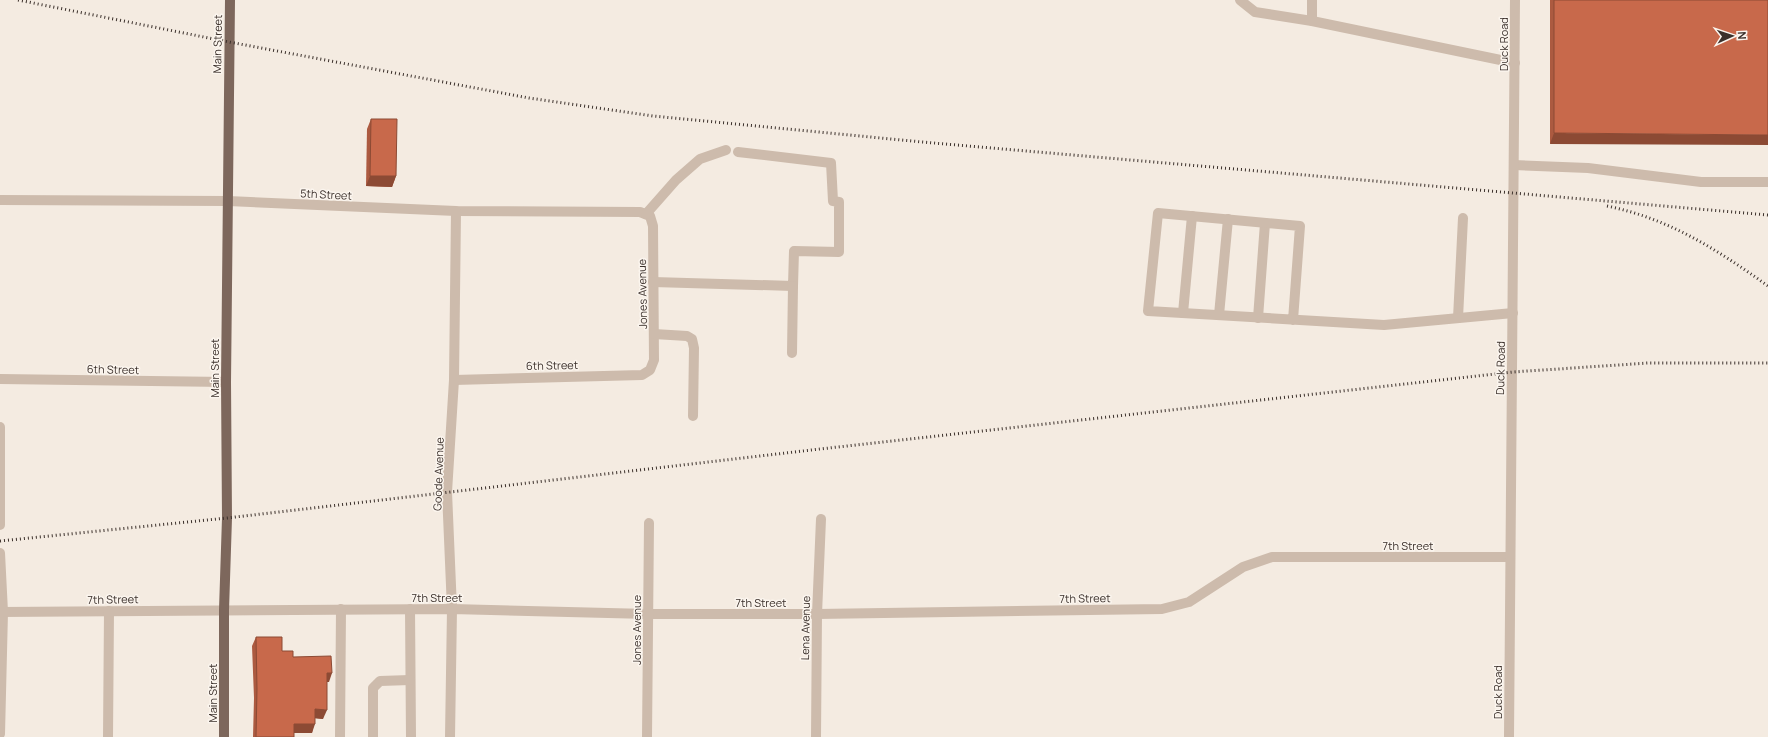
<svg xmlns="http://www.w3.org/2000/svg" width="1768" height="737" font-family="Manrope,sans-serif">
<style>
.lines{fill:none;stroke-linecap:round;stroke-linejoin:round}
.minor{stroke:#cdbbac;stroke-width:10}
.major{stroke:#7d675c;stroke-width:10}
.rail{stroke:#3b302b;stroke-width:3;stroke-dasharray:1 3;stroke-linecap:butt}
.wall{fill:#ac5a40}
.shaded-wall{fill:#8c4a34}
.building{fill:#c8694b;stroke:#8c4a34}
.labels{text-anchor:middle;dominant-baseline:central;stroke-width:3;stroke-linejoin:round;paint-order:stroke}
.street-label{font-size:11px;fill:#3b302b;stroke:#fbf5ee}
</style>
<rect width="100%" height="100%" fill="#f4ebe1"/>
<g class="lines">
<g class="minor">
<path d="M1240,0l15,12 57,9 203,42"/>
<path d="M1312,21v-21"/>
<path d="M1514,165l74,3 113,14h67"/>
<path d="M0,200l228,1 228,10 184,1 10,4 3,10 1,134 -4,10 -8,5 -188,5"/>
<path d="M646,214l30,-34 24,-21 26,-9"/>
<path d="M653,282l140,4 1,-35 45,1v-50l-6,-1 -2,-38 -93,-11"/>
<path d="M1183,313l9,-97"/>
<path d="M1219,315l9,-96"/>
<path d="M1258,318l7,-95"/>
<path d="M1458,318l5,-100"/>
<path d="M1293,320l7,-94 -142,-13 -10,98 236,14 129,-12"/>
<path d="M654,334l33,2 5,3 2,9 -1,68"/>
<path d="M792,353l1,-67"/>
<path d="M0,379l226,3"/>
<path d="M0,427v98"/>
<path d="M0,553l3,59 -3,122"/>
<path d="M410,609l1,128"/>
<path d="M0,612l452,-3 196,5h169l345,-5 27,-7 54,-35 29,-10h237"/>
<path d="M108,737l1,-126"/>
<path d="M340,737l1,-128"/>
<path d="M373,737v-49l7,-7 30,-1"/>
<path d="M450,737l2,-128 -5,-117 7,-112 2,-169"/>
<path d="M647,737l2,-214"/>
<path d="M816,737l1,-123 4,-95"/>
<path d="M1509,737l6,-737"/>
</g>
<path class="major" d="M224,737v-127l3,-92 -1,-136 4,-382"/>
<g class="rail">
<path d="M18,0l211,42 300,56 124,18 269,26 846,73"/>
<path d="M1607,206c63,13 109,43 161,80"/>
<path d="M0,541l227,-23 593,-69 693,-77 135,-9h120"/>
</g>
</g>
<g class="wall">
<path d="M1550,0h218l-218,144z"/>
<path d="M371,119l25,57 -4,11 -26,-1 1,-57z"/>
<path d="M256,637l37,20 36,25h-2l-4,37 -8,-1 -3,15h-18v4h-41l1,-39 -2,-52z"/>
</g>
<g class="shaded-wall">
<path d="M1554,133l214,2v10l-218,-1z"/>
<path d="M370,176h26l-4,11 -26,-1z"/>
<path d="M327,673h5l-3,9h-5z"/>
<path d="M315,709l12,1 -4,9 -11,-1z"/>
<path d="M294,724h21l-3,9h-21z"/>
</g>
<g class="building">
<path d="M1554,0h214v135l-214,-2z"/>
<path d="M371,119h26l-1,57h-26z"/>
<path d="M256,637h26v14h11v6l38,-1 1,17h-5v37l-12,-1v15h-21v13h-38l1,-48z"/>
</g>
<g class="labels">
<g class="street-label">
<text transform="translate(217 44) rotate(-89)">Main Street</text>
<text transform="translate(1503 44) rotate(-90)">Duck Road</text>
<text transform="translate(326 194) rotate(3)">5th Street</text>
<text transform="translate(642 294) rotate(-91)">Jones Avenue</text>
<text transform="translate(552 365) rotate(-1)">6th Street</text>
<text transform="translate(214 368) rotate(-90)">Main Street</text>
<text transform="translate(1500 368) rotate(-89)">Duck Road</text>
<text transform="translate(113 369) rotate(1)">6th Street</text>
<text transform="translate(438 474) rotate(-88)">Goode Avenue</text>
<text x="1408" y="545">7th Street</text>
<text x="437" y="597">7th Street</text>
<text transform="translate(1085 598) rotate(-1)">7th Street</text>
<text transform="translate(113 599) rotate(-1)">7th Street</text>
<text x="761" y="602">7th Street</text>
<text transform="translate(805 628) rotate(-89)">Lena Avenue</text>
<text transform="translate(636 630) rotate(-90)">Jones Avenue</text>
<text transform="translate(1497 692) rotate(-90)">Duck Road</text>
<text transform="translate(212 693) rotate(-90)">Main Street</text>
</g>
</g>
<g transform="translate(1732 36) rotate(87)" stroke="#fbf5ee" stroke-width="3" paint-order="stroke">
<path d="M0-3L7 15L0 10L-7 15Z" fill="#3b302b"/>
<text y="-6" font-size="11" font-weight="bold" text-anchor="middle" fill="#3b302b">N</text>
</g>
</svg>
